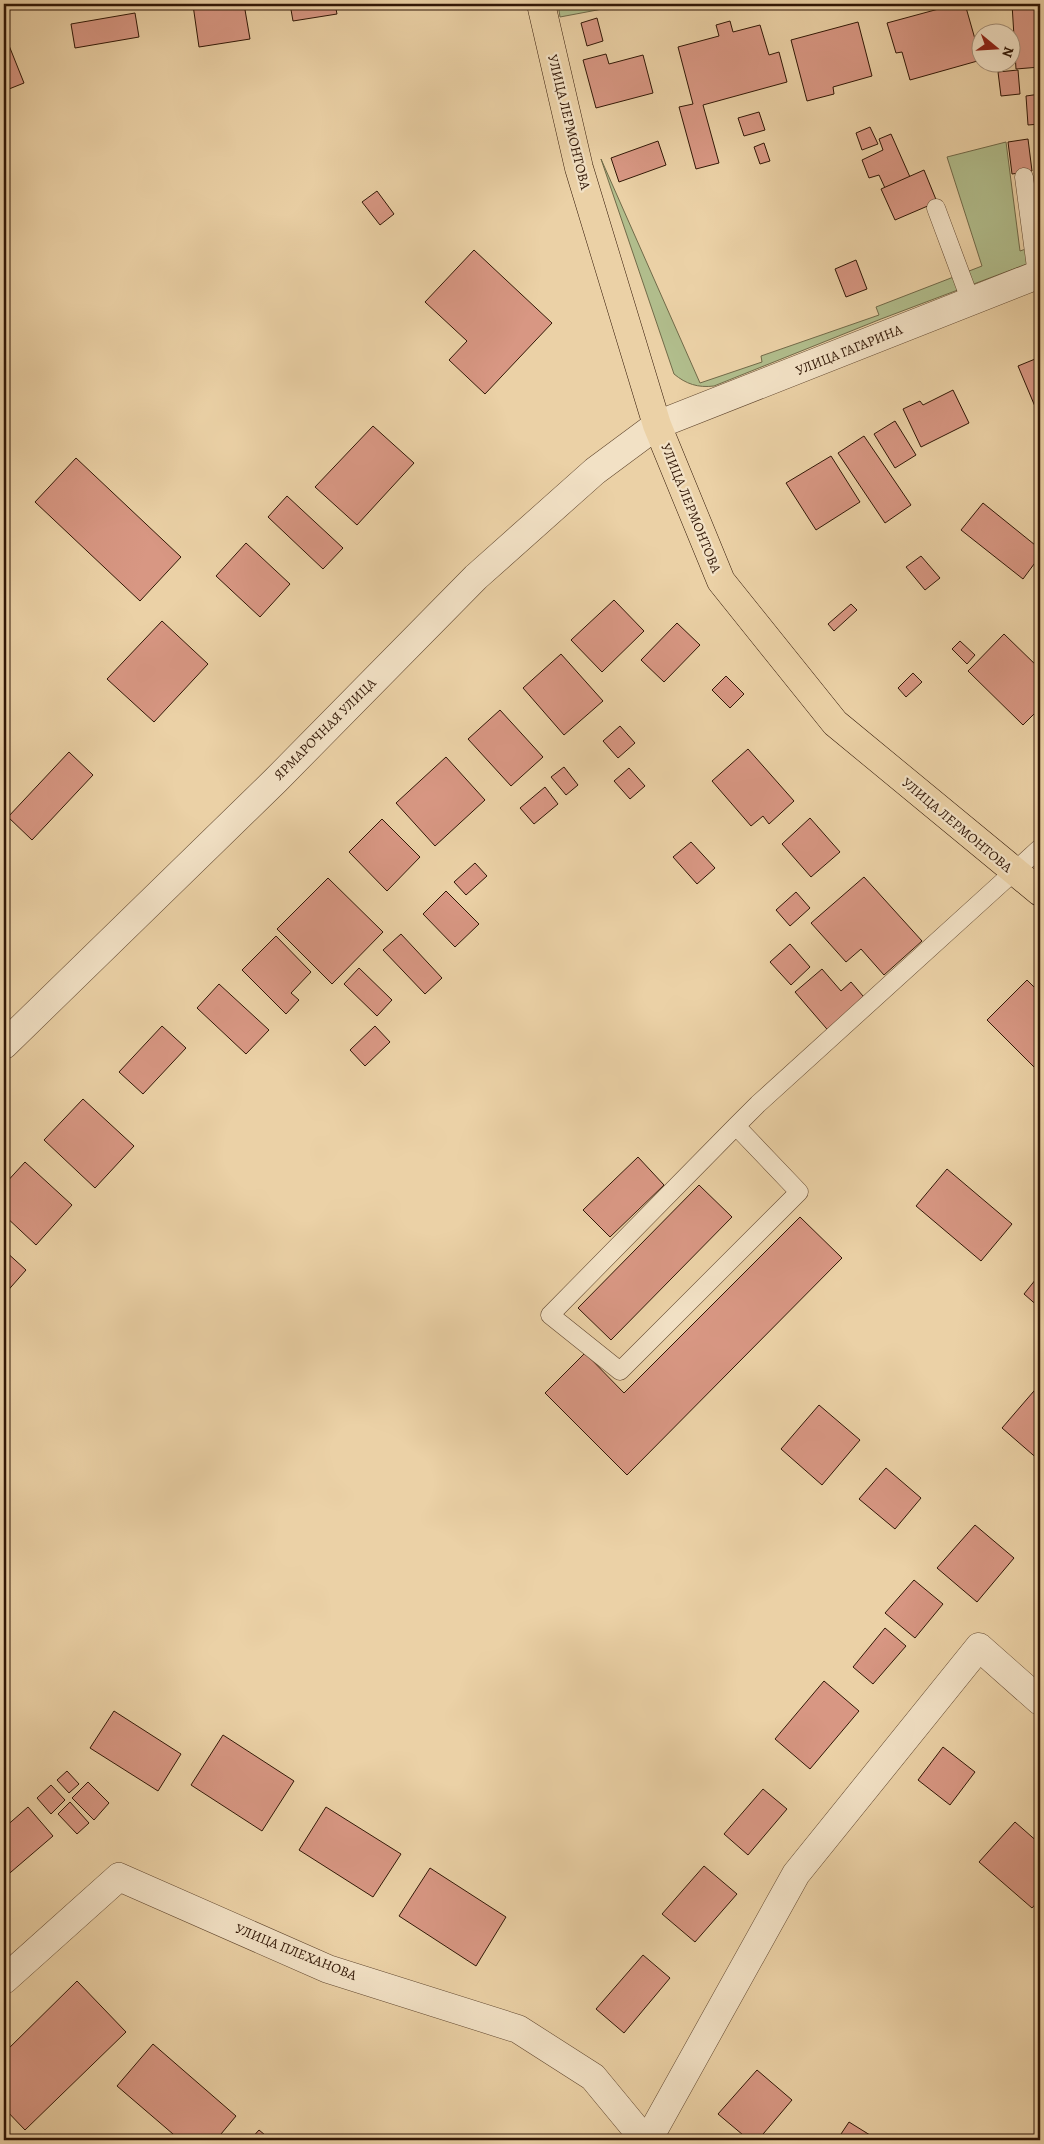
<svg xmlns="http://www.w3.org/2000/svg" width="1044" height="2144" font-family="Alegreya,serif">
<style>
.green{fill:#b1bd8c;stroke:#716a49}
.building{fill:#d89783;stroke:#311706}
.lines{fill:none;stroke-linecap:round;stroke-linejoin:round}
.lane-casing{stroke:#60462e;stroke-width:19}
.street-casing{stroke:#60462e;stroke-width:29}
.primary-casing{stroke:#311706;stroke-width:29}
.lane{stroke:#f2e1c5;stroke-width:18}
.street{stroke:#f2e1c5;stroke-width:28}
.primary{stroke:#ebd1a6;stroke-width:28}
.labels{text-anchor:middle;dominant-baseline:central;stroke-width:4.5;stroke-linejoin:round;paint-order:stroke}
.street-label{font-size:14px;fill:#311706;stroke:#f2e1c5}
</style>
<rect width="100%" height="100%" fill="#ebd1a6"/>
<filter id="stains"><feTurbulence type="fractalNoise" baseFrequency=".004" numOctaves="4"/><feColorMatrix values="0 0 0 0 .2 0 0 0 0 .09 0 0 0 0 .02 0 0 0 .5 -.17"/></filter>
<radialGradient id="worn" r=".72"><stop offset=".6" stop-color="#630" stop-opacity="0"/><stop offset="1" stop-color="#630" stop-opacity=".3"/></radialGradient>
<g class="green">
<path d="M558,4h71l-69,13z"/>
<path d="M1006,142l14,109 20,-7v15l-159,60 -167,67c-16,2 -28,-2 -40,-12l-73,-215 99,224 62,-21 -1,-6 118,-41 -3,-8 106,-41 -35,-109z"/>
</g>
<g class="building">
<path d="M199,4h45l6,35 -51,8 -6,-42z"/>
<path d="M290,4h45l2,10 -44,7z"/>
<path d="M957,4h8l16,56 -71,20 -8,-28 -6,1 -9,-30z"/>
<path d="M1012,4h28v63l-24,2z"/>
<path d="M135,13l4,24 -64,11 -4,-24z"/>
<path d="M597,18l6,23 -16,5 -6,-23z"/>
<path d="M730,21l3,11 27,-7 9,30 10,-3 8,30 -84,23 16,58 -23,6 -17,-62 14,-3 -15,-57 41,-11 -3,-11z"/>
<path d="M858,22l14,54 -39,11 1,7 -27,7 -16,-61z"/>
<path d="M4,33l20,50 -20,8z"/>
<path d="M606,54l3,10 34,-9 10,38 -57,15 -13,-48z"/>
<path d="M1018,70l2,24 -19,2 -3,-24z"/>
<path d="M1040,94v30l-12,1 -2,-29z"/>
<path d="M759,112l6,18 -21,6 -6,-18z"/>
<path d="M870,127l8,17 -16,6 -6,-17z"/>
<path d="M891,134l19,43 -25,11 -6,-13 -10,3 -7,-18 21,-10 -4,-11z"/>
<path d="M1028,139l4,32 -20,3 -4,-32z"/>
<path d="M658,141l8,24 -47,17 -8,-24z"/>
<path d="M764,143l6,18 -10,3 -6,-17z"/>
<path d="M924,170l13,32 -42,18 -14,-31z"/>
<path d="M377,191l17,23 -14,11 -18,-23z"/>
<path d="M474,250l78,73 -67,71 -36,-34 18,-19 -42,-39z"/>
<path d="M856,260l11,29 -21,8 -11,-28z"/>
<path d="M1040,357v59h-1l-21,-50z"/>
<path d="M953,390l16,33 -48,24 -18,-38 17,-8 3,4z"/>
<path d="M895,421l21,34 -21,13 -21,-34z"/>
<path d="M373,426l41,37 -57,62 -42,-38z"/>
<path d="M864,436l47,69 -26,18 -47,-70z"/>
<path d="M831,456l29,46 -44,28 -30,-47z"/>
<path d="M76,458l105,99 -41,44 -105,-99z"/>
<path d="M287,496l56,52 -20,21 -55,-52z"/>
<path d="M983,503l57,46v7l-17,23 -62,-49z"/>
<path d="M246,543l44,41 -30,33 -44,-41z"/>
<path d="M921,556l19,22 -15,12 -19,-23z"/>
<path d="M614,600l30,31 -42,41 -31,-32z"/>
<path d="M851,604l6,6 -23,21 -6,-7z"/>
<path d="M162,621l46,43 -54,58 -47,-43z"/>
<path d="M677,623l23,22 -36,37 -23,-22z"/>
<path d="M1004,634l36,35v39l-17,17 -55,-54z"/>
<path d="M960,641l15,14 -8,9 -15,-15z"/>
<path d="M561,654l42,47 -39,34 -41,-47z"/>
<path d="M913,673l9,9 -16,15 -8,-9z"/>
<path d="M726,676l18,18 -14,14 -18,-18z"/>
<path d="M500,710l43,47 -32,29 -43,-47z"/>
<path d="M620,726l15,17 -17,15 -15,-17z"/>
<path d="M748,749l46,52 -25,23 -6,-8 -12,10 -39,-45z"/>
<path d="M69,752l24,23 -61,65 -24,-23z"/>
<path d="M446,757l39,43 -50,46 -39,-43z"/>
<path d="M564,767l14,18 -12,10 -15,-18z"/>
<path d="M629,768l16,18 -15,13 -16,-18z"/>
<path d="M545,787l13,17 -24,20 -14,-16z"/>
<path d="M810,818l30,34 -29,25 -29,-33z"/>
<path d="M382,819l38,38 -33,34 -38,-39z"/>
<path d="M691,842l24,26 -18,16 -24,-27z"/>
<path d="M475,863l12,13 -21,19 -12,-13z"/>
<path d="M864,877l58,64 -38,34 -23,-26 -15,13 -35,-39z"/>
<path d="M328,878l55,54 -51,52 -55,-55z"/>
<path d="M446,891l33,33 -24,23 -32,-33z"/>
<path d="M796,892l14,16 -20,18 -14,-16z"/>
<path d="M401,934l41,44 -17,16 -42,-44z"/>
<path d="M276,936l35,36 -20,21 8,7 -13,14 -44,-44z"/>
<path d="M790,944l20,23 -19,18 -21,-23z"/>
<path d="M359,968l33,32 -15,16 -33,-32z"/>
<path d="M822,969l19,22 10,-9 18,21 -37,32 -37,-43z"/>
<path d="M1027,980l13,13v67l-6,7 -47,-47z"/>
<path d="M219,984l50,46 -23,24 -49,-46z"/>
<path d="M162,1026l24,22 -43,46 -24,-22z"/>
<path d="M375,1026l15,16 -25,24 -15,-16z"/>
<path d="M83,1099l51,47 -39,42 -51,-48z"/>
<path d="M638,1157l26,28 -54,52 -27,-27z"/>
<path d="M25,1162l47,43 -36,40 -32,-30v-30z"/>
<path d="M947,1169l65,55 -31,37 -65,-55z"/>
<path d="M699,1185l33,32 -121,123 -33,-32z"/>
<path d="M800,1217l42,41 -215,217 -82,-82 40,-40 39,40z"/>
<path d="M4,1250l22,20 -22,25z"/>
<path d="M1040,1274v34l-16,-14z"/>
<path d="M1040,1384v77l-38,-33z"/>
<path d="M819,1405l41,35 -38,45 -41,-36z"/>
<path d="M886,1468l35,30 -26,31 -36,-30z"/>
<path d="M975,1525l39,33 -37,44 -40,-34z"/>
<path d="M914,1580l29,24 -28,34 -30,-25z"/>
<path d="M885,1628l21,18 -33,38 -20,-17z"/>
<path d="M824,1681l35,30 -49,58 -35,-30z"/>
<path d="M114,1711l67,43 -23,37 -68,-43z"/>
<path d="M223,1735l71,46 -32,50 -71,-46z"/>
<path d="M943,1747l32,25 -25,33 -32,-25z"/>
<path d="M67,1771l12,13 -10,9 -12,-13z"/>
<path d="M88,1782l21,21 -15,17 -22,-22z"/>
<path d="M51,1785l14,15 -14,14 -14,-16z"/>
<path d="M763,1789l24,20 -39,46 -24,-21z"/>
<path d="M70,1802l19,21 -12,11 -19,-20z"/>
<path d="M28,1807l25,29 -49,42v-50z"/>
<path d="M326,1807l75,47 -28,43 -74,-47z"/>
<path d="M1015,1822l25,22v55l-8,9 -53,-46z"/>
<path d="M704,1866l33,28 -42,48 -33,-28z"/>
<path d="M430,1868l76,49 -30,49 -77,-50z"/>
<path d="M643,1955l27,23 -46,55 -28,-24z"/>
<path d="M77,1981l49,51 -101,98 -21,-22v-55z"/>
<path d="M153,2044l83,72 -20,24h-36l-63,-54z"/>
<path d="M757,2070l35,30 -34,40h-9l-31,-26z"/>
<path d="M849,2122l29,18h-41z"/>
<path d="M259,2130l12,10h-21z"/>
</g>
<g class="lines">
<g class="lane-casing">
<g id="lane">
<path d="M1024,177l13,98"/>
<path d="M936,208l35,94"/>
<path d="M736,1126l63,66 -179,179 -70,-56 186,-189 22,-22 282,-256"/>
</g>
</g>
<g class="street-casing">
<g id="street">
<path d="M4,1045l272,-265 200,-203 119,-106 62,-46 383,-151"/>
<path d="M4,1980l115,-103 209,92 190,60 75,48 52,63"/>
<path d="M648,2140l148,-266 183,-227 61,54"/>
</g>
</g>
<g class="primary-casing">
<path id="primary" d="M541,4l38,164 78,257 64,156 114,142 205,169"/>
</g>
<use href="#lane" class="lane"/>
<use href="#street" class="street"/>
<use href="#primary" class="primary"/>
</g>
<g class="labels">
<g class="street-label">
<text transform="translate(569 122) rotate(76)">УЛИЦА ЛЕРМОНТОВА</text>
<text transform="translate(849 350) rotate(-22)">УЛИЦА ГАГАРИНА</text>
<text transform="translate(691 508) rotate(68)">УЛИЦА ЛЕРМОНТОВА</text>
<text transform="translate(325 729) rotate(-45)">ЯРМАРОЧНАЯ УЛИЦА</text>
<text transform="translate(957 825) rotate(40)">УЛИЦА ЛЕРМОНТОВА</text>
<text transform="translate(296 1952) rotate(22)">УЛИЦА ПЛЕХАНОВА</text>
</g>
</g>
<rect width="1044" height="2144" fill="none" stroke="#ebd1a6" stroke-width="20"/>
<rect x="5" y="5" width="1034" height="2134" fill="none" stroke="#311706" stroke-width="2.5"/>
<rect x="10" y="10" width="1024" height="2124" fill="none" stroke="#311706"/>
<g transform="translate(996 48) rotate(108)"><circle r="24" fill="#f2e1c5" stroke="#a59079"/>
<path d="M0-4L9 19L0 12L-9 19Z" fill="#8f2418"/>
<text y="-8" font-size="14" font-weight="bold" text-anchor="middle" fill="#311706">N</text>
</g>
<rect width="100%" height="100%" filter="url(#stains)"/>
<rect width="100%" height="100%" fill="url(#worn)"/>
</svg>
